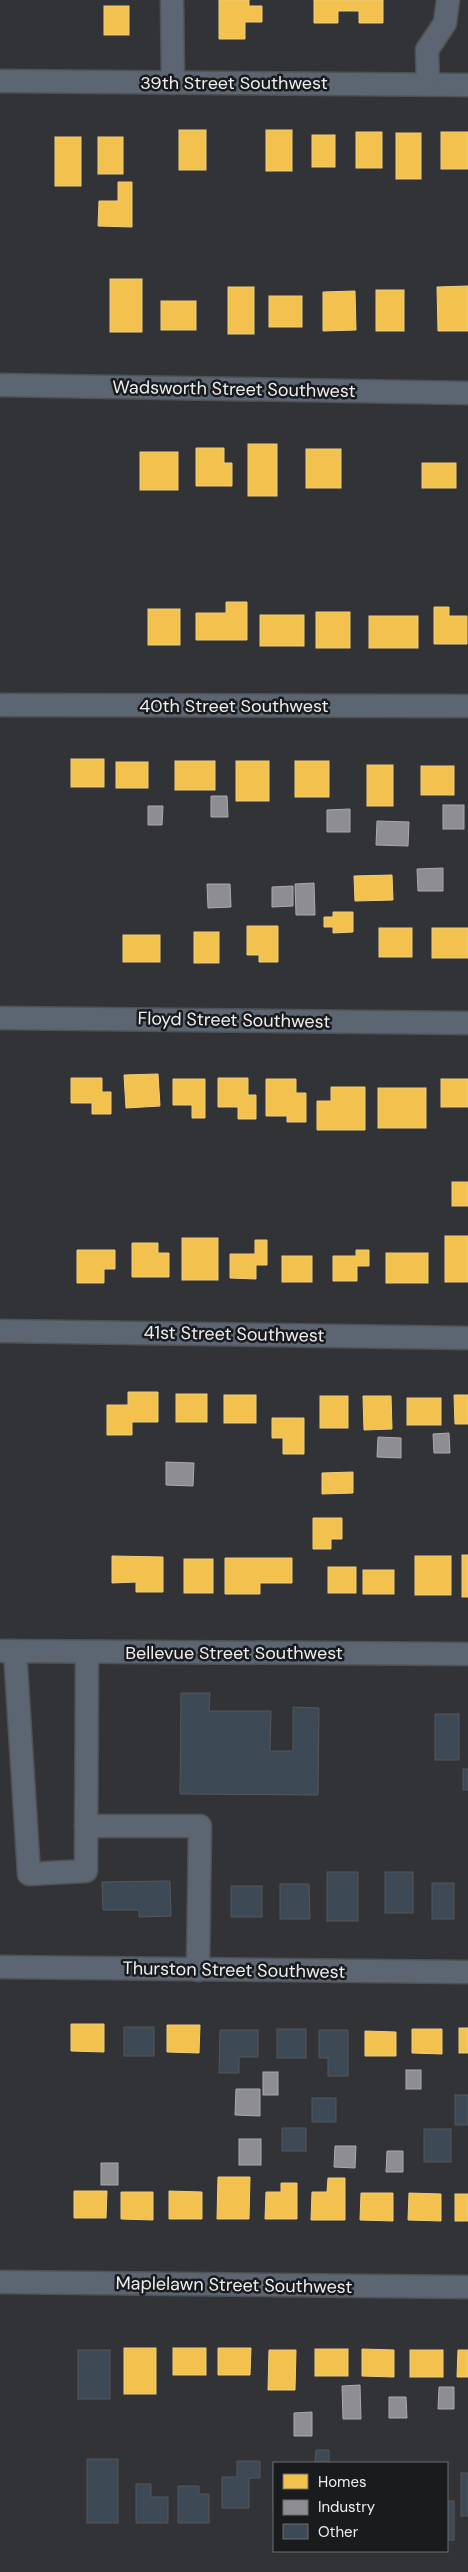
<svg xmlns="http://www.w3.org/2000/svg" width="468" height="2572" font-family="'DM Sans',sans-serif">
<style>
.homes{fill:#f2c14e;stroke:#f0ce7f}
.industry{fill:#8d8d92;stroke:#aaaaaf}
.building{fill:#3d4954;stroke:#56575a}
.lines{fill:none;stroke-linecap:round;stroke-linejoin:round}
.minor-casing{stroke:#505153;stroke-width:25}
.minor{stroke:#5b6672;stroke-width:22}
.labels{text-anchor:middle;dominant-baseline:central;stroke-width:5;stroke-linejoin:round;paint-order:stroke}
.street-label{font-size:18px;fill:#eceef2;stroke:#191b1d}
</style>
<rect width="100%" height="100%" fill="#313336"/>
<g class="homes">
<path d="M219,0h30v6h13v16h-17v17h-26z"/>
<path d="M314,0h69v23h-24v-12h-21v12h-24z"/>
<rect x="104" y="6" width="25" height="29"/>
<rect x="179" y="130" width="27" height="40"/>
<rect x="266" y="130" width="26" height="41"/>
<rect x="356" y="132" width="26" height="36"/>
<rect x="441" y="132" width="27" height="37"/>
<rect x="396" y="133" width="25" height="46"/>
<rect x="312" y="135" width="23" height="32"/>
<rect x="55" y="137" width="26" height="49"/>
<rect x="98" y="137" width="25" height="37"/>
<path d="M118,182h14v45l-34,-1 1,-25h19z"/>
<rect x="110" y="279" width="32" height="53"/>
<path d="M468,286v45h-30l-1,-44z"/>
<rect x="228" y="287" width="26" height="47"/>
<rect x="376" y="290" width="28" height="41"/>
<path d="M355,291l1,39 -33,1v-39z"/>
<rect x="269" y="296" width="33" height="31"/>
<rect x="161" y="301" width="35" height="29"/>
<rect x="248" y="444" width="29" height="52"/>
<path d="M196,448h28v15h8v23h-36z"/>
<rect x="306" y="449" width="35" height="39"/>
<rect x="140" y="452" width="38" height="38"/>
<rect x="422" y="463" width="34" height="25"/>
<path d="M226,602h21v38h-51v-27h30z"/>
<path d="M434,607h15v9h18v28h-33z"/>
<rect x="148" y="609" width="32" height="36"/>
<rect x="316" y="612" width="34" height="36"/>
<rect x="260" y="615" width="44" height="31"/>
<rect x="369" y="616" width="49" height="32"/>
<rect x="71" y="759" width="33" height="28"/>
<rect x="175" y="761" width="40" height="29"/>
<rect x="236" y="761" width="33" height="40"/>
<rect x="295" y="761" width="34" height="36"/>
<rect x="116" y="762" width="32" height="26"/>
<rect x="367" y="765" width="26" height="41"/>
<rect x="421" y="766" width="33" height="29"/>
<path d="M392,875l1,25 -38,1 -1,-25z"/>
<path d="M333,912h20v20l-20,1v-6h-9v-10h9z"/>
<path d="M247,926h31v36h-19v-7h-12z"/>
<rect x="379" y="928" width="33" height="29"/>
<rect x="432" y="928" width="36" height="30"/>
<rect x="194" y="932" width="25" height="31"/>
<rect x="123" y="935" width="37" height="27"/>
<path d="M158,1074l2,32 -34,2 -2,-33z"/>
<path d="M71,1078h31v14h9v22h-19v-11h-21z"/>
<path d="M218,1078h30v17h8v24h-18v-12h-20z"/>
<path d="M173,1079h32v39h-13v-13h-19z"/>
<path d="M266,1079h30v14h10v29h-19v-6h-21z"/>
<rect x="441" y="1079" width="27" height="28"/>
<path d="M331,1087h34v43h-48v-29h14z"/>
<rect x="378" y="1088" width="48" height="40"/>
<rect x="452" y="1182" width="16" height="24"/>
<rect x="445" y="1236" width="23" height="46"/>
<rect x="182" y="1238" width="36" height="42"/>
<path d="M255,1240h12v25h-11v14l-26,-1v-24h25z"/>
<path d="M132,1243h26v10h11v24h-37z"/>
<path d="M77,1250h38v19h-11v14h-27z"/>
<path d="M356,1250h13v16h-12v15h-24v-25h23z"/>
<rect x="386" y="1253" width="42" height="30"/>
<rect x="282" y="1256" width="30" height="26"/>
<path d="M128,1392h30v30h-26v13h-25v-30h21z"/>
<rect x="176" y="1394" width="31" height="28"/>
<rect x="224" y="1395" width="32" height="28"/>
<path d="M454,1395h14v29h-13z"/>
<rect x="320" y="1396" width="28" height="32"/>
<path d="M363,1396h28l1,33 -28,1z"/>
<rect x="407" y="1398" width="34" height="27"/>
<path d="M272,1418h32v36h-21v-16h-11z"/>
<path d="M353,1472v21l-31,1v-21z"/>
<path d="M313,1518h29v21h-11v10h-18z"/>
<rect x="462" y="1555" width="6" height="42"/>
<path d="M112,1556l51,1v35h-27v-10l-24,1z"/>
<rect x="415" y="1556" width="36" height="39"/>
<path d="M225,1558h67v25h-32v11h-35z"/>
<rect x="184" y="1559" width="29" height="34"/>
<rect x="328" y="1567" width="28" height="26"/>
<rect x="363" y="1570" width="31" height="24"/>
<path d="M71,2024h33v28l-33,-1z"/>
<path d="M167,2025h33l-1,28 -32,-1z"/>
<rect x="459" y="2028" width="9" height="25"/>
<path d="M412,2029h30v25l-30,-1z"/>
<path d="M365,2031l31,1v24h-31z"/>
<path d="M218,2177h32l-1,42h-32z"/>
<path d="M328,2178h17v42h-34l1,-28h15z"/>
<path d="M281,2183h16v36h-32l1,-27h15z"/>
<path d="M74,2191h33l-1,27h-32z"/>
<path d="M169,2191l33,1v27h-33z"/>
<path d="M121,2192h32v28l-32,-1z"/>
<path d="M361,2193h32v28l-33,-1z"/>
<path d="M409,2193l32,1v27l-33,-1z"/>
<rect x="455" y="2194" width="13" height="27"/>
<rect x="124" y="2348" width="32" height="46"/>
<rect x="173" y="2348" width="33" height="27"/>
<path d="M218,2348h33l-1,27h-32z"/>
<rect x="315" y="2349" width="33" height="27"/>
<path d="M362,2349l32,1v27l-32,-1z"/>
<path d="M269,2350h27l-1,40h-27z"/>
<rect x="410" y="2350" width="33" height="27"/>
<path d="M458,2350h10v27h-11z"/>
</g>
<g class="industry">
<path d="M211,796h16l1,21h-17z"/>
<rect x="443" y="805" width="21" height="24"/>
<path d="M148,806h15l-1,19h-14z"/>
<path d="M350,809v23h-23v-22z"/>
<path d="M377,821l32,1 -1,24 -32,-1z"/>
<path d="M443,868v23h-25l-1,-22z"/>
<path d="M314,883l1,32h-19l-1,-31z"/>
<path d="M207,884h23l1,23 -23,1z"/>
<path d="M293,886v20l-21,1v-20z"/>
<path d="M449,1433l1,20h-16l-1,-19z"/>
<path d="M378,1437l23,1v20l-24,-1z"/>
<path d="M166,1462l28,1 -1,23 -27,-1z"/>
<rect x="406" y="2070" width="15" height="19"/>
<rect x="263" y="2072" width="15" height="23"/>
<path d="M236,2089h24v27l-25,-1z"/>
<rect x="239" y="2139" width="22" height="26"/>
<path d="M335,2146h21l-1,22 -21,-1z"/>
<path d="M387,2151h16v21h-17z"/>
<rect x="101" y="2163" width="17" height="22"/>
<path d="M360,2385l1,34h-18l-1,-33z"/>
<path d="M439,2387h15v22h-16z"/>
<path d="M389,2397h17l1,21h-18z"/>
<path d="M312,2412v24h-18v-23z"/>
</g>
<g class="building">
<path d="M181,1693h29l-1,18h62l-1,40h23v-44l26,1 -1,87 -138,-1z"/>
<rect x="435" y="1714" width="24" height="46"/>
<rect x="463" y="1769" width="5" height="21"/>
<rect x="327" y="1872" width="31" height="49"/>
<rect x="385" y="1872" width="28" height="41"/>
<path d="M170,1881l1,35 -32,1v-7h-36l-1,-28z"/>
<rect x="432" y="1883" width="22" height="36"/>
<path d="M280,1884h29l1,35h-30z"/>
<rect x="231" y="1886" width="31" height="31"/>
<rect x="124" y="2027" width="30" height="29"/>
<rect x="277" y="2029" width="29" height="29"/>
<path d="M220,2030h38v27h-19v16h-20z"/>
<path d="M319,2030h29v46h-20v-18h-9z"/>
<rect x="455" y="2095" width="13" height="30"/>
<rect x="312" y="2098" width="24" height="24"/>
<rect x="282" y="2128" width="24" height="23"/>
<rect x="424" y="2129" width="27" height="33"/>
<rect x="78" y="2350" width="32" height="49"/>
<path d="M316,2450h13v13h-14z"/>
<rect x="87" y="2459" width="31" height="64"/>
<path d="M237,2461h23v17h-11v30h-27v-31h15z"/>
<rect x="273" y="2466" width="1" height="44"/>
<rect x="461" y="2473" width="7" height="43"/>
<path d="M136,2484h15v13h17v26h-32z"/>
<path d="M178,2486h21v8h10v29h-31z"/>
<rect x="447" y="2501" width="7" height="39"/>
</g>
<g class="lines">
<g class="minor-casing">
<g id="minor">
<path d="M172,0l1,83"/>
<path d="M0,81l468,4"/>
<path d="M428,84l-1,-34 18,-27 3,-23"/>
<path d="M0,385l468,8"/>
<path d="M0,705l468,1"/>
<path d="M0,1018l468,5"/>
<path d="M0,1331l468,7"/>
<path d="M2,1651l466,3"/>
<path d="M15,1651l14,223 57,-3 1,-219"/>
<path d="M86,1826h114l-2,144"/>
<path d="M0,1967l468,5"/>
<path d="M0,2282l468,5"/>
</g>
</g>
<use href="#minor" class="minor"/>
</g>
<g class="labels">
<g class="street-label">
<text x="234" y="83">39th Street Southwest</text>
<text transform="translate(234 389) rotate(1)">Wadsworth Street Southwest</text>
<text x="234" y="706">40th Street Southwest</text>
<text transform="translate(234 1020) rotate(1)">Floyd Street Southwest</text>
<text transform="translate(234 1334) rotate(1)">41st Street Southwest</text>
<text x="234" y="1653">Bellevue Street Southwest</text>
<text transform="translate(234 1970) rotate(1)">Thurston Street Southwest</text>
<text transform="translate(234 2285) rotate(1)">Maplelawn Street Southwest</text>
</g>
</g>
<rect x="273" y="2462" width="175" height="90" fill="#191b1d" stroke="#6d6f72"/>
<rect x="283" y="2474" width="25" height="15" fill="#f2c14e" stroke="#6d6f72"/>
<text x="318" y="2487" font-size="15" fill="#eceef2">Homes</text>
<rect x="283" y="2500" width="25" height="15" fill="#8d8d92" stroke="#6d6f72"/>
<text x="318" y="2512" font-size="15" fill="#eceef2">Industry</text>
<rect x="283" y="2524" width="25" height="15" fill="#3d4954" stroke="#6d6f72"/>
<text x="318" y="2537" font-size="15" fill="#eceef2">Other</text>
</svg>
